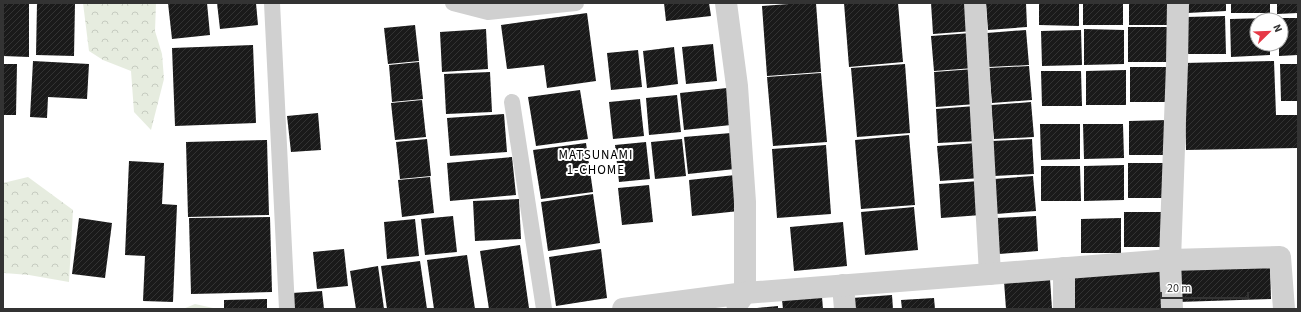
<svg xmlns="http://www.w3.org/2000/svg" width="1301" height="312" font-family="'Source Sans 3',sans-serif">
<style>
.forest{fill:url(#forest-crowns)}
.building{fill:url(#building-hatch)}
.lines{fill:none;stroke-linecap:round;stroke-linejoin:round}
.service{stroke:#d0d0d0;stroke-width:16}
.minor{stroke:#d0d0d0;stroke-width:22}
.labels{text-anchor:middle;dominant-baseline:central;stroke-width:4;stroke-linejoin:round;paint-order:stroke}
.neighbourhood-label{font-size:13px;letter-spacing:1px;fill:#000;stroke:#fff}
</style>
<defs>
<pattern id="forest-crowns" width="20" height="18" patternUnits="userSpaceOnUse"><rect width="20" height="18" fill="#e6ecdf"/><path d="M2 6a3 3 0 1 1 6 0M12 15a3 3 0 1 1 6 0" fill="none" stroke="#c6cbc0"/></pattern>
<pattern id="building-hatch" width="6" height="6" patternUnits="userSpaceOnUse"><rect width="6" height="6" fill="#1a1a1a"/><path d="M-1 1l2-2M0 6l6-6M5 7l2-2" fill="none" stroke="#333"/></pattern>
</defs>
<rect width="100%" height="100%" fill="#fff"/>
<g class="forest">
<path d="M83,3h73l-1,28 7,23 2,25 -13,51 -17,-18 -3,-41 -28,-11 -14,-9z"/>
<path d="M28,177l45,33 -4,72 -40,-7 -25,-2 -1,-2v-88z"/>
<path d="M195,304l18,4v1h-30z"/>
</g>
<g class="building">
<path d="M3,3h26v54l-26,-1z"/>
<path d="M37,3h38l-1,53 -38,-1z"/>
<path d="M168,3h39l3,32 -38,4z"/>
<path d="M217,3h39l2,22 -38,4z"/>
<path d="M664,3h45l2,13 -45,5z"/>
<path d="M802,3h14l5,69 -54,4 -5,-70z"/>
<path d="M844,3h54l5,59 -54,5z"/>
<path d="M931,3h40l2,28 -40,3z"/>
<path d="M986,3h40l1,24 -39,3z"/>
<path d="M1039,3h40v23l-40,-1z"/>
<rect x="1083" y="3" width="40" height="22"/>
<path d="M1129,3h39l1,22h-40z"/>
<path d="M1187,3h39v8l-39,2z"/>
<rect x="1231" y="3" width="39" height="10"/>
<path d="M1277,3h21v10l-21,1z"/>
<path d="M587,13l9,68 -49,7 -3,-23 -37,4 -6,-44z"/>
<path d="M1225,16l1,38h-39l-1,-37z"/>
<path d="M1269,18v2h-12v24h13v11l-39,2 -1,-38z"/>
<path d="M1278,18h20v37l-19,1v-12h2v-24h-3z"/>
<path d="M415,25l4,36 -31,3 -4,-36z"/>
<rect x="1128" y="27" width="40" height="35"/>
<path d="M486,29l2,40 -46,3 -2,-40z"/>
<path d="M1084,29l40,1v34l-40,1z"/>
<path d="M1026,30l3,35 -40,2 -2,-34z"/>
<path d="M1081,30l1,35 -40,1 -1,-35z"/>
<path d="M971,33l3,35 -40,3 -3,-35z"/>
<path d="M713,44l4,37 -31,3 -4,-37z"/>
<path d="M253,45l3,78 -81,3 -3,-78z"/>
<path d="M674,47l4,37 -31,4 -4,-37z"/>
<path d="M638,50l4,37 -31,3 -4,-37z"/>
<path d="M33,61l56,3 -2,35 -39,-2 -1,21 -17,-1z"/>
<path d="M1274,61l2,54h22v33l-112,2 -2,-87z"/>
<path d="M419,62l4,37 -31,3 -3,-37z"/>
<path d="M3,64h14l-1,51h-13z"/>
<path d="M905,64l5,69 -53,4 -6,-69z"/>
<path d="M1280,64h18v37h-17z"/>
<path d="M1029,66l3,34 -40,3 -3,-35z"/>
<rect x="1130" y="67" width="39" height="35"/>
<path d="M974,69l2,35 -40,3 -2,-35z"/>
<path d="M1126,70v35h-40v-34z"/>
<path d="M1041,71h40l1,35h-40z"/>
<path d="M490,72l2,40 -46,2 -2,-40z"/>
<path d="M821,73l6,69 -54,4 -6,-69z"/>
<path d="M727,88l4,37 -47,5 -4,-37z"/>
<path d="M580,90l8,49 -52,7 -8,-49z"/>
<path d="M677,95l4,37 -32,3 -3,-37z"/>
<path d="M640,99l4,37 -31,3 -4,-37z"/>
<path d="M422,100l4,37 -31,3 -4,-37z"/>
<path d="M1031,102l3,35 -40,2 -3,-34z"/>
<path d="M975,106l3,35 -40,2 -2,-34z"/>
<path d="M318,113l3,37 -30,2 -4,-36z"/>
<path d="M504,114l3,38 -57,4 -3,-38z"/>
<path d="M1168,120v35h-39v-34z"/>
<path d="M1040,124h40v35l-39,1z"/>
<path d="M1083,124h40l1,34 -40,1z"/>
<path d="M731,133l4,36 -47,5 -4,-37z"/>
<path d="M909,135l6,70 -54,4 -6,-69z"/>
<path d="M427,139l4,37 -31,3 -4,-37z"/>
<path d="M682,139l4,37 -31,3 -4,-37z"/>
<path d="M1032,139l2,35 -40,2 -2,-35z"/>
<path d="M267,140l2,75 -81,2 -2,-75z"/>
<path d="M646,142l4,37 -31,3 -4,-37z"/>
<path d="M586,143l7,49 -52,7 -8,-49z"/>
<path d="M977,143l3,35 -40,3 -3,-35z"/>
<path d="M826,145l5,69 -54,4 -5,-69z"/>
<path d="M512,157l4,38 -66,6 -3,-38z"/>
<path d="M129,161l35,2 -2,41 15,1 -4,97 -30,-1 2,-45 -20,-1z"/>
<rect x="1128" y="163" width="40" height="35"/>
<path d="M1124,165v35l-40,1v-35z"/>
<path d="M1041,166h39l1,35h-40z"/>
<path d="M735,175l4,36 -47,5 -3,-36z"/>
<path d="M1033,176l3,35 -40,3 -2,-35z"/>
<path d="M430,177l4,36 -32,4 -4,-37z"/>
<path d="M979,181l2,34 -40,3 -2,-34z"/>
<path d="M649,185l4,37 -31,3 -4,-37z"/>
<path d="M593,194l7,49 -52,8 -7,-49z"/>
<path d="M519,199l2,40 -46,2 -2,-40z"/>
<path d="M914,207l4,43 -53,5 -4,-43z"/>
<rect x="1124" y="212" width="40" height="35"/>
<path d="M453,216l4,36 -32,3 -4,-36z"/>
<path d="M1036,216l2,35 -39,3 -3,-36z"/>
<path d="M270,217l2,75 -81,2 -2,-76z"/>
<path d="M79,218l33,5 -7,55 -33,-4z"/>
<path d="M1121,218v35h-40v-34z"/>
<path d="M415,219l4,37 -32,3 -3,-37z"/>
<path d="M843,222l4,44 -53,5 -4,-44z"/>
<path d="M520,245l9,63 -9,1h-31l-9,-58z"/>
<path d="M344,249l4,37 -31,3 -4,-37z"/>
<path d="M601,249l6,49 -51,8 -7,-49z"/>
<path d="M467,255l8,54h-41l-7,-49z"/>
<path d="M420,261l7,48h-40l-6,-43z"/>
<path d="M378,266l6,43h-28l-6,-38z"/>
<path d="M1270,266l1,33 -93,3 -1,-32z"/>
<path d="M1162,268l1,41h-91l-2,-38z"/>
<path d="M1050,279l2,30h-46l-2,-28z"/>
<path d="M322,291l2,18h-31l-1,-16z"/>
<path d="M892,295l1,14h-41v-11z"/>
<path d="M822,297l1,12h-40l-1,-9z"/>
<path d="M934,298l1,11h-33l-1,-9z"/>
<path d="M267,299v10h-43v-9z"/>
<path d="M778,306v3h-21v-1z"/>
</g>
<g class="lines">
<g class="service">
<path d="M272,3l15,306"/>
<path d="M453,3l35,9 88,-9"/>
<path d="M512,102l32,207"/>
</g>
<g class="minor">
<path d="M726,3l11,83 8,116v91l-8,11"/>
<path d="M975,3l15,271"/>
<path d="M1064,268v41"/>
<path d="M843,285l2,24"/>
<path d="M623,309l122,-16 425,-33 110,-3 4,52"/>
<path d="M1172,309l-2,-49 7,-196 1,-61"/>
</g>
</g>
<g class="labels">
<g class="neighbourhood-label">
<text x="596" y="155">MATSUNAMI<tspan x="596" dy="15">1-CHOME</tspan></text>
</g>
</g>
<rect width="1301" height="312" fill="none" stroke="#333333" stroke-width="8"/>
<g transform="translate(1269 32) rotate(67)"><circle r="19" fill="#ffffff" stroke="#adadad"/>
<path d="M0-3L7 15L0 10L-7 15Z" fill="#e63946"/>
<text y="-6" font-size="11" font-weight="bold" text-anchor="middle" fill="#333333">N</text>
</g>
<path d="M1161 292v6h87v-6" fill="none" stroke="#333333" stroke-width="2"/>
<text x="1167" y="292" font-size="12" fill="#333333" stroke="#ffffff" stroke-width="3" paint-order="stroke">20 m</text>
</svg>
